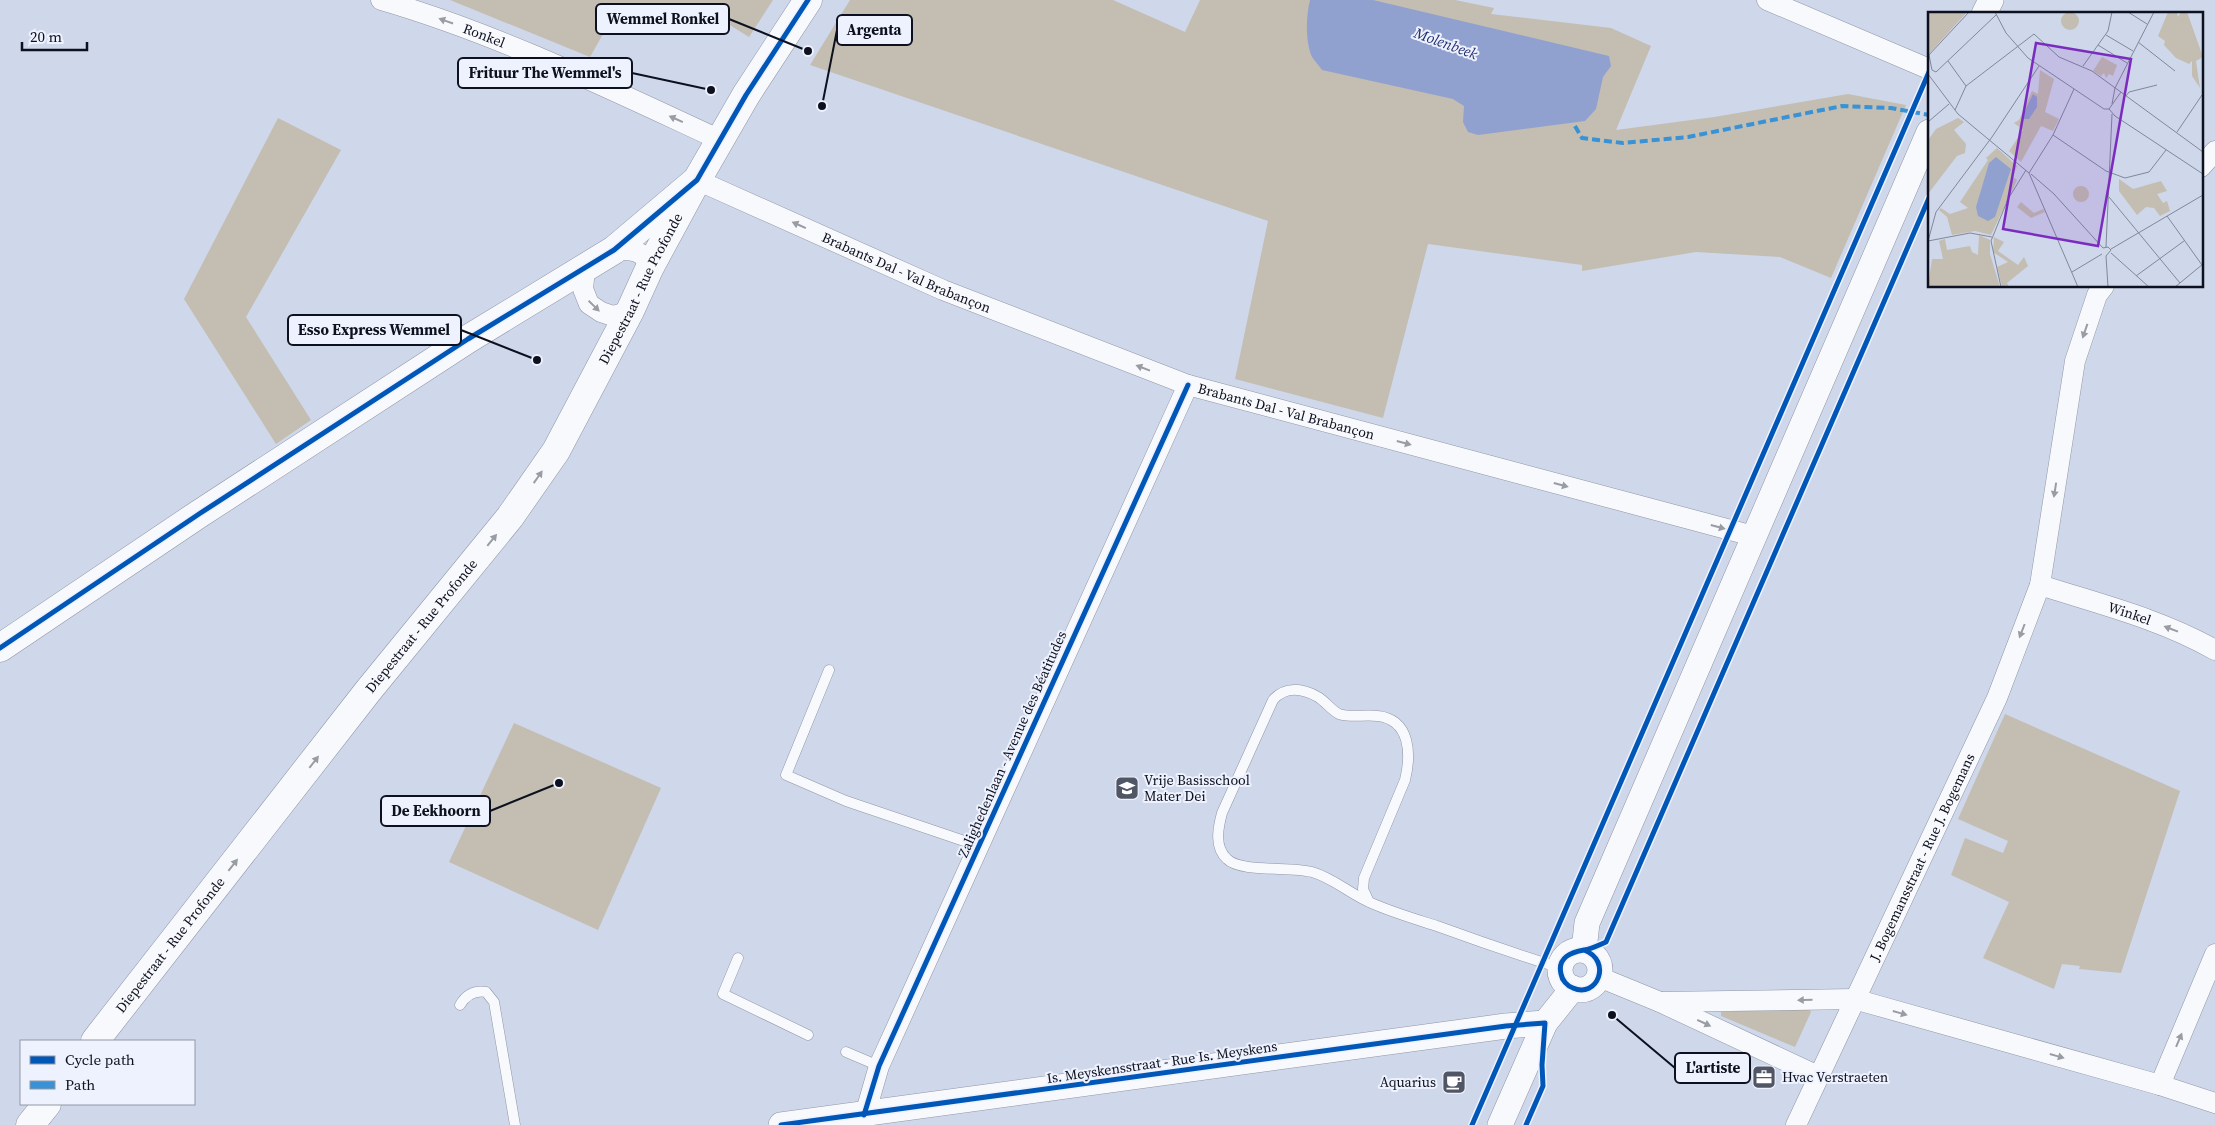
<svg xmlns="http://www.w3.org/2000/svg" width="2215" height="1125" font-family="'Source Serif 4',serif">
<style>
.green{fill:#c3beb1}
.water{fill:#91a1cf}
.lines{fill:none;stroke-linecap:round;stroke-linejoin:round}
.service-casing{stroke:#9096a5;stroke-width:11}
.minor-casing{stroke:#9096a5;stroke-width:21}
.tertiary-casing{stroke:#9096a5;stroke-width:26}
.secondary-casing{stroke:#9096a5;stroke-width:29}
.service{stroke:#f8f9fc;stroke-width:10}
.minor{stroke:#f8f9fc;stroke-width:20}
.tertiary{stroke:#f8f9fc;stroke-width:25}
.secondary{stroke:#f8f9fc;stroke-width:28}
.quiet{stroke:#3892d5;stroke-width:4;stroke-dasharray:8 4;stroke-linecap:butt}
.cycleway-casing{stroke:#eef2fe;stroke-width:8}
.cycleway{stroke:#0057b8;stroke-width:5}
.oneway{fill:#9a9ca4}
.labels{text-anchor:middle;dominant-baseline:central;stroke-width:4;stroke-linejoin:round;paint-order:stroke}
.street-label{font-size:14px;fill:#0d111f;stroke:#eef2fe}
.poi-label{font-size:14px;fill:#0d111f;stroke:#eef2fe;text-anchor:start}
.water-label{font-size:15px;font-style:italic;fill:#1e2c70;stroke:#eef2fe}
.inset-road{fill:none;stroke:#818899;stroke-width:1}
.view{fill:#7b2cbf;fill-opacity:0.15;stroke:#7b2cbf;stroke-width:2.5}
.inset-edge{fill:none;stroke:#0d111f;stroke-width:2.5}
.leader{fill:none;stroke:#0d111f;stroke-width:2}
.callout-dot{fill:#0d111f;stroke:#eef2fe;stroke-width:2}
.callout{fill:#eef2fe;stroke:#0d111f;stroke-width:2}
.callout-label{font-size:15px;text-anchor:middle;font-weight:bold;fill:#0d111f}
</style>
<rect width="100%" height="100%" fill="#cfd7eb"/>
<g class="green">
<path d="M450,0h323l-24,37 -37,-23 -97,-11 -13,21 5,3 -17,30z"/>
<path d="M850,0h263l72,32 15,-32h255l39,8 -3,6 120,14 40,18 -35,84 98,-13 134,-23 58,11 -75,173 -51,-21 -84,-5 -114,19v-6l-154,-21 -45,174 -148,-39 33,-158 -458,-156z"/>
<path d="M278,118l63,32 -95,167 65,103 -35,24 -92,-145z"/>
<path d="M2005,714l175,77 -59,182 -42,-4 1,-3 -18,-2 -8,25 -71,-31 26,-56 -58,-27 14,-37 38,15 5,-12 -50,-22z"/>
<path d="M514,723l147,65 -63,142 -149,-68z"/>
<path d="M1807,1007l4,5 -16,35 -74,-31v-4z"/>
</g>
<path class="water" d="M1310,0h63l236,56 2,10 -8,11 -7,32 -11,12 -107,14 -10,-3 -5,-10 1,-16 -11,-7 -131,-29c-3,-4 -7,-9 -10,-13 -7,-16 -6,-41 -2,-57z"/>
<g class="lines">
<g class="service-casing">
<g id="service">
<path d="M829,670l-43,105 60,26 133,45"/>
<path d="M1369,902l-6,-13 1,-11 41,-98c6,-25 6,-60 -27,-64 -13,-2 -27,2 -39,-2 -8,-4 -13,-12 -21,-17 -16,-9 -33,-11 -45,3l-51,113c-4,15 -8,34 5,46 14,14 64,7 85,13 21,6 37,21 57,30 22,10 46,17 68,24 41,15 82,29 123,42"/>
<path d="M738,958l-15,36 85,41"/>
<path d="M460,1005c6,-10 14,-15 26,-13l8,10 21,123"/>
<path d="M846,1052l33,14"/>
</g>
</g>
<g class="minor-casing">
<g id="minor">
<path id="s1" d="M381,0c117,34 229,89 339,140"/>
<path d="M1767,0l162,69"/>
<path d="M2201,167l14,-16"/>
<path id="s2" d="M697,180l246,110 245,95 565,151"/>
<path d="M614,250c17,0 30,-1 36,17"/>
<path d="M585,269l-2,20 6,15 12,8 12,4 17,-5"/>
<path id="s3" d="M2040,585c59,19 121,34 175,65"/>
<path d="M1599,977l61,25 158,74"/>
<path d="M1660,1002l194,-3 306,86 55,18"/>
<path d="M2160,1085l55,-131"/>
<path d="M862,1125l17,-59 309,-681"/>
<path id="s4" d="M1796,1125l201,-427 43,-113 35,-224 22,-66 7,-9"/>
</g>
</g>
<g class="tertiary-casing">
<g id="tertiary">
<path d="M1984,14l7,-14"/>
<path d="M1584,950l3,-27 342,-791"/>
<circle cx="1580" cy="970" r="20"/>
<path d="M781,1125l725,-99 39,-3"/>
<path d="M1500,1125l45,-102 28,-35"/>
</g>
</g>
<g class="secondary-casing">
<g id="secondary">
<path d="M0,648l199,-134 269,-175 146,-89 83,-70 49,-85 62,-95"/>
<path id="s5" d="M95,1041l273,-350 142,-174 46,-66 74,-140 20,-44 47,-87"/>
<path d="M30,1125l17,-21"/>
</g>
</g>
<use href="#service" class="service"/>
<use href="#minor" class="minor"/>
<use href="#tertiary" class="tertiary"/>
<use href="#secondary" class="secondary"/>
<path class="quiet" d="M1575,126l7,12 41,5 65,-6 154,-31 49,2 38,7"/>
<g class="cycleway-casing">
<g id="cycleway">
<path d="M0,648l199,-134 269,-175 146,-89 83,-70 49,-85 62,-95"/>
<path d="M1584,950c29,11 13,49 -11,38 -6,-2 -11,-8 -12,-14 -4,-17 11,-22 23,-24 7,-1 15,-5 22,-8l323,-744"/>
<path d="M864,1115l15,-49 309,-681"/>
<path d="M781,1125l725,-99 39,-3 -3,42 1,21 -17,39"/>
<path d="M1472,1125l457,-1053"/>
</g>
</g>
<use href="#cycleway" class="cycleway"/>
</g>
<defs><path id="oneway-solid" d="M-6-.8H1V-3.2L6.5 0L1 3.2V.8H-6Z" transform="scale(1.25)"/></defs>
<g class="oneway">
<use href="#oneway-solid" transform="translate(446 21) rotate(-161)"/>
<use href="#oneway-solid" transform="translate(676 119) rotate(-156)"/>
<use href="#oneway-solid" transform="translate(799 225) rotate(-156)"/>
<use href="#oneway-solid" transform="translate(594 306) rotate(44)"/>
<use href="#oneway-solid" transform="translate(2085 331) rotate(109)"/>
<use href="#oneway-solid" transform="translate(1143 368) rotate(-159)"/>
<use href="#oneway-solid" transform="translate(1404 443) rotate(15)"/>
<use href="#oneway-solid" transform="translate(538 477) rotate(-55)"/>
<use href="#oneway-solid" transform="translate(1561 485) rotate(15)"/>
<use href="#oneway-solid" transform="translate(2055 490) rotate(99)"/>
<use href="#oneway-solid" transform="translate(1718 527) rotate(15)"/>
<use href="#oneway-solid" transform="translate(492 540) rotate(-51)"/>
<use href="#oneway-solid" transform="translate(2171 629) rotate(-159)"/>
<use href="#oneway-solid" transform="translate(2022 631) rotate(111)"/>
<use href="#oneway-solid" transform="translate(314 762) rotate(-52)"/>
<use href="#oneway-solid" transform="translate(233 865) rotate(-52)"/>
<use href="#oneway-solid" transform="translate(1805 1000) rotate(178)"/>
<use href="#oneway-solid" transform="translate(1900 1013) rotate(16)"/>
<use href="#oneway-solid" transform="translate(1704 1023) rotate(25)"/>
<use href="#oneway-solid" transform="translate(2179 1040) rotate(-67)"/>
<use href="#oneway-solid" transform="translate(2057 1056) rotate(16)"/>
</g>
<defs>
<g id="school-square" transform="scale(1.25)"><rect x="-9" y="-9" width="18" height="18" rx="4" fill="#515666" stroke="#eef2fe"/><path d="M0-5L7-2L0 1L-7-2ZM-4 1L0 2.5L4 1V4Q0 6-4 4Z" fill="#fff"/></g>
<g id="office-square" transform="scale(1.25)"><rect x="-9" y="-9" width="18" height="18" rx="4" fill="#515666" stroke="#eef2fe"/><path d="M-6-3h4V-5.5h4V-3h4V5H-6ZM-1-4.5V-3h2v-1.5ZM-6 0V1H6V0Z" fill="#fff"/></g>
<g id="cafe-square" transform="scale(1.25)"><rect x="-9" y="-9" width="18" height="18" rx="4" fill="#515666" stroke="#eef2fe"/><path d="M-5.5-4.5H6V0H3Q3 3.5 0 3.5H-2.5Q-5.5 3.5-5.5 0ZM3-3.2v2h1.7v-2ZM-6 4.5H4V6H-6Z" fill="#fff"/></g>
</defs>
<g fill-rule="evenodd">
<use href="#school-square" x="1127" y="788"/>
<use href="#office-square" x="1764" y="1077"/>
<use href="#cafe-square" x="1454" y="1082"/>
</g>
<g class="labels">
<g class="street-label">
<text stroke="none"><textPath href="#s1" startOffset="109">Ronkel</textPath></text>
<text stroke="none"><textPath href="#s2" startOffset="229">Brabants Dal - Val Brabançon</textPath></text>
<text stroke="none"><textPath href="#s5" startOffset="932">Diepestraat - Rue Profonde</textPath></text>
<text stroke="none"><textPath href="#s2" startOffset="634">Brabants Dal - Val Brabançon</textPath></text>
<text stroke="none"><textPath href="#s3" startOffset="94">Winkel</textPath></text>
<text stroke="none"><textPath href="#s5" startOffset="528">Diepestraat - Rue Profonde</textPath></text>
<text transform="translate(1012 744) rotate(-66)">Zalighedenlaan - Avenue des Béatitudes</text>
<text stroke="none"><textPath href="#s4" startOffset="296">J. Bogemansstraat - Rue J. Bogemans</textPath></text>
<text stroke="none"><textPath href="#s5" startOffset="122">Diepestraat - Rue Profonde</textPath></text>
<text transform="translate(1162 1062) rotate(-8)">Is. Meyskensstraat - Rue Is. Meyskens</text>
</g>
<g class="poi-label">
<text x="1144" y="780">Vrije Basisschool<tspan x="1144" dy="16">Mater Dei</tspan></text>
<text x="1782" y="1077">Hvac Verstraeten</text>
<text x="1436" y="1082" text-anchor="end">Aquarius</text>
</g>
<g class="water-label">
<text transform="translate(1446 43) rotate(20)">Molenbeek</text>
</g>
</g>
<g transform="translate(1928 12)">
<rect width="275" height="275" fill="#cfd7eb"/>
<path d="M133 9a9 9 0 1 1 18 0a9 9 0 1 1-18 0ZM0,0h39l-39,43zM240,0h9l1,5 3,-5h6l16,45 -7,4 4,27 -8,-12v-15l-3,3 -13,-6 -12,-13 1,-4 -7,-5zM174,45l15,8 -4,11 -4,-2 -3,4 -2,-5 -3,3 -8,-5zM112,58l14,9 -9,33 14,7 -6,12 -12,-5 -20,36 -12,-11 14,-21 -9,-7 5,-3 13,-29 6,3zM30,106l6,4 -10,8 12,14 -1,9 -8,3 -29,38v-54l8,-11zM69,136l20,18 -4,11 4,3 -26,55 -16,-4 -23,4 -5,-18 -8,-7 2,-2 9,6 18,-6 -8,-6 28,-42 -2,-2zM191,167l14,10 28,-8 6,10 -10,3 6,9 4,-2 3,10 -10,5 -6,-8 -8,-1 -9,8 -18,-24zM145 182a8 8 0 1 1 16 0a8 8 0 1 1-16 0ZM93,190l13,11 9,-4 2,3 -14,6 -14,-11zM51,223l11,5v14l10,33h-72l4,-28h11l-4,-18 6,-2 2,11 23,-4 2,6 6,3zM66,225l10,5 -6,9 20,14 6,-8 4,9 -21,17 2,4h-7l-5,-20 11,-5 -15,-10z" fill="#c3beb1"/>
<path d="M105,82l4,3v10l-8,12h-5l-2,-2zM68,145l15,12 -16,48 -7,4 -10,-5 -2,-9 13,-44z" fill="#91a1cf"/>
<path class="inset-road" d="M67,0l11,21 22,25 76,51h5l6,7 88,58M200,0l19,12M178,23l27,16M210,30l37,29M170,33l29,18M0,38l4,20 4,2 60,-57M0,44l41,-44M20,49l18,25M155,54l25,-35 4,-19M0,62l30,40 71,59 49,114M198,84l3,-4 28,-7M184,92l3,-16 39,-76M181,97l12,-17M27,98l11,-24 68,-52 25,23 33,14 111,81M0,110l21,-18M249,120l25,-37M125,123l53,36 19,7 24,-6 17,-22M101,161l24,-38 21,-46M103,162l23,20 49,54M181,185l71,86M239,204l35,49M0,229l42,-8 22,4M178,235l6,-133M175,236l5,-1 3,3 -5,6M183,237l92,-54M183,241l38,34M178,244l2,31M144,260l30,-18M208,264l48,-35M0,266v-37l8,-29 56,-75 47,-71M73,275l-10,-46 17,-42 18,-29M247,275l28,-23"/>
<path class="view" d="M108,31l95,16 -33,187 -95,-17z"/>
<rect width="275" height="275" class="inset-edge"/>
</g>
<path class="leader" d="M808 51L729 19M822 106L837 30M711 90L632 73M537 360L461 330M559 783L490 811M1612 1015L1675 1068"/>
<g class="callout-dot">
<circle cx="808" cy="51" r="5"/>
<circle cx="822" cy="106" r="5"/>
<circle cx="711" cy="90" r="5"/>
<circle cx="537" cy="360" r="5"/>
<circle cx="559" cy="783" r="5"/>
<circle cx="1612" cy="1015" r="5"/>
</g>
<g class="callout">
<rect x="596" y="4" width="133" height="30" rx="5"/>
<rect x="837" y="15" width="75" height="30" rx="5"/>
<rect x="458" y="58" width="174" height="30" rx="5"/>
<rect x="288" y="315" width="173" height="30" rx="5"/>
<rect x="381" y="796" width="109" height="30" rx="5"/>
<rect x="1675" y="1053" width="75" height="30" rx="5"/>
</g>
<g class="callout-label">
<text x="663" y="24">Wemmel Ronkel</text>
<text x="874" y="35">Argenta</text>
<text x="545" y="78">Frituur The Wemmel's</text>
<text x="374" y="335">Esso Express Wemmel</text>
<text x="436" y="816">De Eekhoorn</text>
<text x="1713" y="1073">L'artiste</text>
</g>
<rect x="20" y="1040" width="175" height="65" fill="#eef2fe" stroke="#9498a5"/>
<rect x="30" y="1056" width="25" height="8" fill="#0057b8" stroke="#9498a5"/>
<text x="65" y="1065" font-size="15" fill="#0d111f">Cycle path</text>
<rect x="30" y="1081" width="25" height="8" fill="#3892d5" stroke="#9498a5"/>
<text x="65" y="1090" font-size="15" fill="#0d111f">Path</text>
<path d="M22 42v8h65v-8" fill="none" stroke="#0d111f" stroke-width="2.5"/>
<text x="30" y="42" font-size="15" fill="#0d111f" stroke="#eef2fe" stroke-width="4" paint-order="stroke">20 m</text>
</svg>
